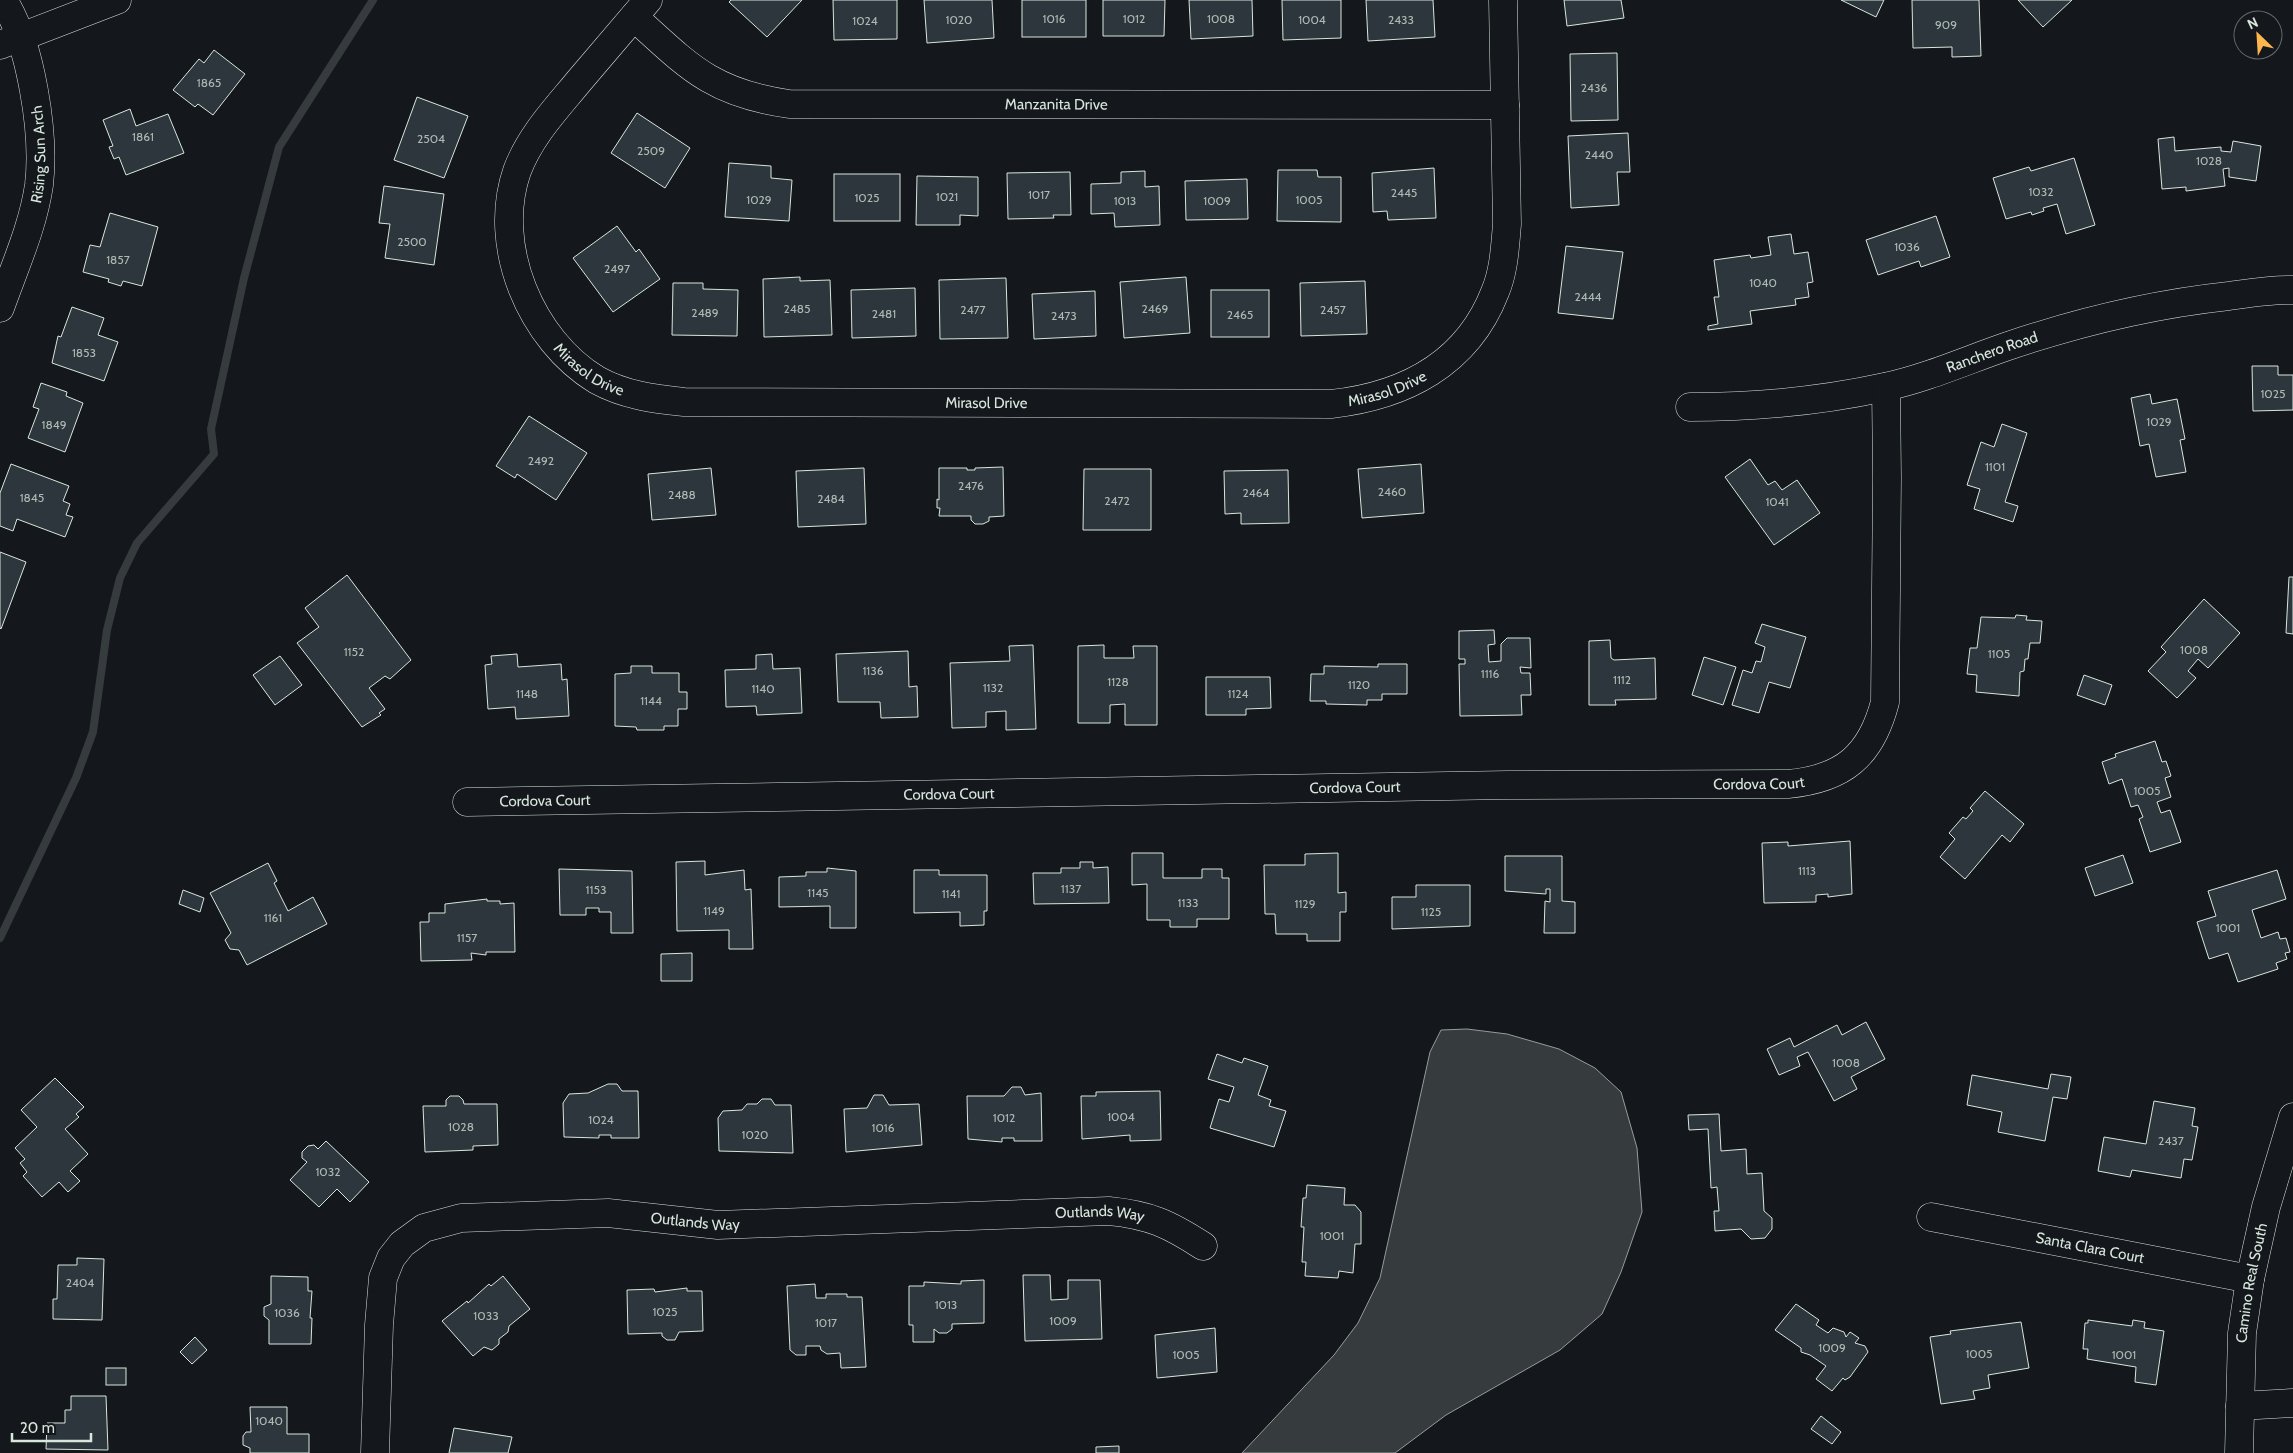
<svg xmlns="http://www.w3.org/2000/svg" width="2293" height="1453" font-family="Cabin,sans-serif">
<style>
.water{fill:#363b3e;stroke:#939e99}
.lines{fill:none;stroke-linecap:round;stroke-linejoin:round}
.stream{stroke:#363b3e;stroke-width:8}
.building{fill:#2c363c;stroke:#d8e6dc}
.minor-casing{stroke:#d8e6dc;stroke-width:29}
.minor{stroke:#14181c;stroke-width:28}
.labels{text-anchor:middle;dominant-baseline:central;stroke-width:4;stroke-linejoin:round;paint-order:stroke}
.number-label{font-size:12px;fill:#adbab4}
.street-label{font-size:15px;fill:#d8e6dc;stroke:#14181c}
</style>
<rect width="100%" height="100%" fill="#14181c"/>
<path class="water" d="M1467,1029l40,5 52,15 36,19 26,24 16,56 5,64 -21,60 -19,42 -42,36 -114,65 -51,38h-153l92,-98 24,-32 22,-45 50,-226 11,-22z"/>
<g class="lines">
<path class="stream" d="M0,938l76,-160 17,-46 14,-102 13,-52 17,-35 77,-89 -3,-25 33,-151 35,-131 94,-147"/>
</g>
<g class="building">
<path d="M731,0h71l-35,37 -38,-35z"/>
<path d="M833,0h64v39l-63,1z"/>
<path d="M924,0h68l2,38 -67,5z"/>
<rect x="1022" y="0" width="64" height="37"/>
<path d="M1103,0h62l-1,36h-61z"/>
<path d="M1189,0h63l1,36 -62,3z"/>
<path d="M1282,0h59v38l-58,2z"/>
<path d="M1366,0h67l2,37 -67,4z"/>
<path d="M1564,0h57l3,18 -57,8z"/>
<path d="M1841,0h43l-8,17z"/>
<path d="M1912,0h67l2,56 -29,1v-10l-39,1z"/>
<path d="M2018,0h54l-29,27z"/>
<path d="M214,50l31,24 -32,41 -15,-11 -3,3 -22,-17 26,-31 5,4z"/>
<path d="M1617,53l1,67 -47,1 -1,-67z"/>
<path d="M417,97l51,19 -24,62 -50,-18z"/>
<path d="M130,109l6,17 32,-12 16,39 -58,22 -7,-18 -5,2 -5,-12 4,-1 -10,-26z"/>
<path d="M637,113l53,35 -25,40 -54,-35z"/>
<path d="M1628,133l2,39h-13l2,33 -48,3 -3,-72z"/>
<path d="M2174,137l1,14 46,-4v4l10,1 2,-11 28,5 -5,35 -27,-4v-9l-6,1 2,17 -39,5v-4l-24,2 -4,-50z"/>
<path d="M2074,158l21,67 -29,9 -9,-30 -14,4 1,3 -12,4 -1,-3 -25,7 -13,-41 36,-11 2,4z"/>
<path d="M729,163l42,3v12l21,2 -3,41 -64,-4z"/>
<path d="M1434,168l2,50 -48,2 -1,-9 -14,1 -1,-39z"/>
<path d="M1278,170h39l1,7h23v45l-64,-1z"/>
<path d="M1145,171v16l14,-1 1,39 -45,2 -1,-14 -23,1v-30l30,-1v-11z"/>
<path d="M1070,172l1,43h-18l1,3 -46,1 -1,-46z"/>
<rect x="834" y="174" width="66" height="47"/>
<path d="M917,176l61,1v39l-18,-1v10h-44z"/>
<path d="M1247,179l1,40 -62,1 -1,-39z"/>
<path d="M384,186l60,8 -10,71 -49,-7 5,-34 -11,-1z"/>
<path d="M110,213l48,14 -16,59 -19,-5 -2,5 -13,-4 1,-3 -26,-7 7,-27 10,2z"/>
<path d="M1936,216l14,41 -29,10 -2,-6 -41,14 -12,-35z"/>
<path d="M617,226l19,26 3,-3 21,30 -47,33 -40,-54z"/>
<path d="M1791,234l3,20 14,-2 5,30 -6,1 2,14 -14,2 1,6 -46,6 2,13 -44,6v-4l10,-2 -4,-27h5l-5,-37 36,-5 1,3 20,-3 -3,-18z"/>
<path d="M1566,246l57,6 -10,67 -55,-6z"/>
<path d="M800,277v4l30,-1 2,55 -68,2 -1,-58z"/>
<path d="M1186,277l4,56 -66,5 -4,-56z"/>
<path d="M1006,278l2,60 -68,1 -1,-59z"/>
<path d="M1365,281l2,53 -66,2 -1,-53z"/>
<path d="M673,283h30v6l35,1 -1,46 -65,-1z"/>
<path d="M915,288l1,48 -64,2 -1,-48z"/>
<rect x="1211" y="290" width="58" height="47"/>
<path d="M1095,291l1,45 -62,3 -2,-45z"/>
<path d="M72,307l32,11 -6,17 20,7 -14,39 -52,-18 6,-27 3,1z"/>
<path d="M2252,366h26v9h15v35l-40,1z"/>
<path d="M41,383l26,9 -1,4 17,7 -18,49 -37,-14 11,-29 -6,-2z"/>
<path d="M2150,394l2,10 25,-5 8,40 -5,1 6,32 -30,5 -7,-33 -9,2 -9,-48z"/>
<path d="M529,416l58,37 -31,47 -39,-26 -2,4 -19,-12z"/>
<path d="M2002,424l25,9 -22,69 13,4 -5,16 -39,-13 6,-20 -13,-4 14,-43 13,5z"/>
<path d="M1750,459l18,26 7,-4 7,9 15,-10 23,33 -46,32 -49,-68z"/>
<path d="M11,464l58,22 -6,15 7,3 -4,11 7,2 -8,20 -48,-18 -4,12 -13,-5v-33z"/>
<path d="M1421,464l3,49 -62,5 -4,-49z"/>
<path d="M1003,467l1,49 -15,1v4l-6,3h-8l-4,-4v-4h-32l1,-8h-3v-9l2,1v-32h28v2h8v-2z"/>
<path d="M711,468l5,47 -64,5 -4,-46z"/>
<path d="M864,468l2,56 -68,3 -2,-56z"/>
<path d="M1084,469h67v61h-68z"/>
<path d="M1288,470l1,53 -48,1v-11l-16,1 -1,-43z"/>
<path d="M0,552l26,10 -25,67 -1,-1z"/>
<path d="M347,575l64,85 -21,19 -5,-3 -16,12 16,21 -6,4 2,2 -19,12 -65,-84 22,-16 -14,-19z"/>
<path d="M2289,577h4v57l-7,-1z"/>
<path d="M2204,599l36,34 -32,35 -10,-9 -10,12 8,7 -19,20 -29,-27 18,-19 -5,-5z"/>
<path d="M2016,615l11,1 -1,4 16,1 -2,22h-10l-2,16h-3l-1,12 -4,1 -1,24 -43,-4 1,-17 -10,-1 3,-26h7l4,-31 34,1z"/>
<path d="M1762,624l44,13 -16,51 -21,-6 -10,31 -27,-8 11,-35 9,3 4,-12 5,1 4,-15 -10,-4z"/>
<path d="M1494,630l1,14 -7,1 1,17 12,-1v-17l6,-6h23l1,30 -11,-1 1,6h9l1,22h-10l1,20 -62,1 -1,-52h6v-5h-6v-28z"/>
<path d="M1610,640l1,18 3,2 41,-2 1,41 -41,1 1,5h-27v-64z"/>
<path d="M1033,645l3,84 -30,1v-19l-20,1v15l-34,1 -2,-65 60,-2 -1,-15z"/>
<path d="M1104,645v13h30l-1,-12h24v79h-32v-21l-15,1v18h-32v-77z"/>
<path d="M908,651l1,36 8,-1 1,31 -37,1 -1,-16h-42l-2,-48z"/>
<path d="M517,654l1,13 43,-3 1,16 5,-1 2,37 -53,3 -1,-12 -27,2 -3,-44 7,-1 -1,-8z"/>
<path d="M772,654l1,15 27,-1 2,45 -45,2 -1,-9 -30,1 -1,-37 31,-1v-14z"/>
<path d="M280,656l22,29 -27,20 -22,-30z"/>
<path d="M1704,657l32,10 -13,38 -31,-10z"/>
<path d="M1378,664h29v30h-25v6h-15v5l-41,-1v-3h-16l1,-27h13v-8l54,1z"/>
<path d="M631,666h21v7h27v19h8v17h-9v17h-14v4h-27l-1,-3 -21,-1v-52l16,-1z"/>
<path d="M2084,675l28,10 -7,20 -28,-10z"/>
<path d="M1206,677h64l1,31 -25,1v6h-40z"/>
<path d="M2155,741l7,21 4,-1 5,15 -6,2 6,19 -14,5 4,11 9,-3 11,32 -31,10 -11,-33 4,-2 -5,-12 -7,2 -9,-28 -13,5 -7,-22 14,-5 -1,-3z"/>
<path d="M1985,791l39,33 -14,18 -8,-7 -37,44 -25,-22 15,-18 -6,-6 14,-16 3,2 7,-8 -3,-3z"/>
<path d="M1850,841l2,53 -24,3v-3l-12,1v7l-52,1 -2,-60 26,-1v4z"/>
<path d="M1132,853h31v25h39v-9h20v9h7v41h-32v8h-27v-7h-23v-36l-15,1z"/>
<path d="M1338,853v40l8,-1v20h-6v29h-33v-7h-31l-1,-20h-10l-1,-49h41v-11z"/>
<path d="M2123,855l10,28 -38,13 -10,-28z"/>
<path d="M1505,856h57v45l13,1v31h-31l1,-32 5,1v-13h-4v5l-41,-3z"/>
<path d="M705,861v14l39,-5 1,20 6,-1 2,60h-24v-19l-52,1 -1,-69z"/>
<path d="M1080,862h13v6l15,-1 1,36 -75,1 -1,-31h28v-5h19z"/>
<path d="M268,863l9,18 -3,2 14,28 25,-14 14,27 -80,41 -8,-15 -9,-1 -5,-9 6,-7 -21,-40z"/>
<path d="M827,868l29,3v57h-26v-22l-51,1v-30l27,-1v-4h21z"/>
<path d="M559,869l73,2 1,62h-22v-21h-12v-4h-13v7h-26z"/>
<path d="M914,870h25v5h48v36h-3v14l-24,1v-14l-46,1z"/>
<path d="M2277,870l9,29 -34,11 9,28 17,-6 2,7 6,-1 4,14 -5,1 2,6 -11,4 2,6 -40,13 -10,-29 -19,6 -12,-37 19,-6 -8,-25z"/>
<path d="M1416,885h54v41l-78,3v-32h24z"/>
<path d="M183,890l21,8 -4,14 -21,-8z"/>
<path d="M487,899v2h13v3l14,-1 1,49h-29v3l-15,-2 1,7 -51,1 -1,-39h9v-9h16v-9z"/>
<path d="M692,953v28h-31v-27z"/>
<path d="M1866,1022l19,37 -34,18 6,12 -23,12 -26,-49 -11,5 3,9 -21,9 -12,-26 23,-11 4,9 43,-22 5,10z"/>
<path d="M1217,1054l25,9 2,-5 24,8 -10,29 13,5 -2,6 17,5 -12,36 -64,-19 9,-29 10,3 5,-15 -26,-8z"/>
<path d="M2051,1074l20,3 -4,22 -14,-2 -8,44 -47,-9 4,-20 -35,-7 5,-30 76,14z"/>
<path d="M55,1078l29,29 -8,7 3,3 -14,12 23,25 -18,17 10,10 -12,11 -9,-10 -17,15 -19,-21 4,-4 -7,-9 5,-4 -10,-11 22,-21 -16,-17z"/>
<path d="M608,1084h9l5,7h16l1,47h-28v-3h-12v3l-35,-1 -1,-34 6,-9 19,-1z"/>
<path d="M1012,1087h9l4,8 16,-2 1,48h-28v-3h-12v4l-34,-3 -1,-43h37z"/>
<path d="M1160,1091l1,49 -31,1v-6l-48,4 -1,-43h15v-4z"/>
<path d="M874,1095h9l6,10 30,-1 3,41 -76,7 -2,-43 23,-1z"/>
<path d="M450,1096h9l4,4 1,4h33l1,41 -25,1v4l-48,2 -2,-46h23v-6z"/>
<path d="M762,1099h9l4,6h16l2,48 -74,-2 -1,-33 5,-7 19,-1 5,-6h10z"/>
<path d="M2154,1101l41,7 -3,18 6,1 -6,33 -8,-1 -3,19 -49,-8 -2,7 -32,-6 6,-34 42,7z"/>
<path d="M1719,1114l2,37 25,-2 1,25 15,-1 2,38 8,7v11l-7,9 -14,1 -10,-10 -26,2 -1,-20h5l-2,-24 -6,1 -3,-59 -19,1 -1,-15z"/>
<path d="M326,1141l43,41 -19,20 -13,-13 -18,18 -29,-27 17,-18 -5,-4v-6l6,-6 6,-1 4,4z"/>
<path d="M1307,1185l38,3 -1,17h11l6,7v32h-6l-2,29 -14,-2 -1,7 -33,-2 1,-14h-4l2,-35h-3l2,-29h3z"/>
<path d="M77,1258l27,1 -2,61 -49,-1v-20h4l1,-34h19z"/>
<path d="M1023,1275h27l1,25 17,-1v-19h32l2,59 -77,2z"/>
<path d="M271,1276l37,1v14h4l-2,27h2l-1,26h-42v-24l-5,-4v-9l7,-3z"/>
<path d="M503,1276l27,33 -21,17 -1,6 -9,7v5l-7,6 -8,-3 -11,9 -31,-35 25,-20 1,2 21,-19 2,2z"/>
<path d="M984,1280v43l-32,1v5l-5,4h-8l-5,-4v13h-21v-17h-4v-39h15v-4l37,2v-3z"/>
<path d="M815,1284l1,14h10v-4h21v3h15l4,70 -25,1 -1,-15 -13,1 -6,-4 -1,-4h-14v9h-10l-6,-5 -3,-64z"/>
<path d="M687,1288v3h15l1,40 -24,1 -4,8h-8l-5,-4v-3l-34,1 -1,-44 27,-1 1,3z"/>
<path d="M1796,1304l23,16 -3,5 12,8 5,-5 11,4 2,5 4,-5 9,6 -4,5 10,3 3,6 -18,25 -5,3 -2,-2 -11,13 -16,-12 10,-13 -16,-11 -9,-3v-4l-26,-18z"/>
<path d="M2088,1320l44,6 1,-6 12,2 -1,6 20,3 -8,54 -21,-3 1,-15 -49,-8 1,-10h-5l2,-26h3z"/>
<path d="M2021,1322l8,46 -41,7 2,13 -17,3 2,8 -34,5 -11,-67 21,-3 -1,-3z"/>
<path d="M1215,1328l2,44 -60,6 -2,-43z"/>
<path d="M195,1337l12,13 -15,14 -12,-12z"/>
<rect x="106" y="1368" width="20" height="17"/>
<path d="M71,1396h35l2,54 -62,-1 1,-26h18v-13h6z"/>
<path d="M250,1407h37v27h22v19h-59v-5l-7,-3v-9l3,-4h5z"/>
<path d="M1821,1416l20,16 -9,12 -21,-15z"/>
<path d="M454,1428l58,9 -4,16h-59z"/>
<path d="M1119,1446v7h-23v-6z"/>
</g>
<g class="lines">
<g class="minor-casing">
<g id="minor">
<path id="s1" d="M648,0c-23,27 -46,54 -69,81 -23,28 -49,55 -62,90 -26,75 14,169 80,209 27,15 57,19 87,22l647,2c73,-8 136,-40 164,-112 9,-21 10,-45 12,-68l-4,-224"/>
<path id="s2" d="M634,17c55,50 78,76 155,87l716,1"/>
<path d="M0,45l117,-45"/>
<path id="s3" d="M0,308c14,-40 33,-81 39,-123 6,-51 -8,-142 -36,-185"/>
<path id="s4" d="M1690,407c66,0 131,-6 195,-20 42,-9 82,-27 123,-41 71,-24 146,-42 221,-50 21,-3 43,-7 64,-6"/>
<path id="s5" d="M467,802l1041,-17 280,-1c55,-5 83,-28 97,-82l2,-224 -1,-91"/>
<path id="s6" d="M1931,1217l319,62"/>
<path d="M2240,1406l53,-3"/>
<path id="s7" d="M375,1453l4,-128 4,-47 8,-20 11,-14 22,-16 37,-10 147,-5 110,12 391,-14c41,4 60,13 94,35"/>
<path id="s8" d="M2239,1453l3,-120 8,-54 16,-72 27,-90"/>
</g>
</g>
<use href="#minor" class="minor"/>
</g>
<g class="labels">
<g class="number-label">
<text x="1054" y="18">1016</text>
<text x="1134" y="18">1012</text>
<text x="1221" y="18">1008</text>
<text x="959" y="19">1020</text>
<text x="1312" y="19">1004</text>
<text x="1401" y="19">2433</text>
<text x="865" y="20">1024</text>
<text x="1946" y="24">909</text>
<text x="209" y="82">1865</text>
<text x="1594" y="87">2436</text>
<text x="143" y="136">1861</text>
<text x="431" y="138">2504</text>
<text x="651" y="150">2509</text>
<text x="1599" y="154">2440</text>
<text x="2209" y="160">1028</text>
<text x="2041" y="191">1032</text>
<text x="1404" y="192">2445</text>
<text x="1039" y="194">1017</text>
<text x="947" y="196">1021</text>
<text x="867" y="197">1025</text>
<text x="759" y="199">1029</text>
<text x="1309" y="199">1005</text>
<text x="1125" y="200">1013</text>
<text x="1217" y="200">1009</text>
<text x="412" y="241">2500</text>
<text x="1907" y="246">1036</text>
<text x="118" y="259">1857</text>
<text x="617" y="268">2497</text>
<text x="1763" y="282">1040</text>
<text x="1588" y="296">2444</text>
<text x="797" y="308">2485</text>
<text x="1155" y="308">2469</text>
<text x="973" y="309">2477</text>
<text x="1333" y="309">2457</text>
<text x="705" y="312">2489</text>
<text x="884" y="313">2481</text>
<text x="1240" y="314">2465</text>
<text x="1064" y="315">2473</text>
<text x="84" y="352">1853</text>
<text x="2273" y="393">1025</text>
<text x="2159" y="421">1029</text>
<text x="54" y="424">1849</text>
<text x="541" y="460">2492</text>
<text x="1995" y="466">1101</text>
<text x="971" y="485">2476</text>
<text x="1392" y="491">2460</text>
<text x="1256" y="492">2464</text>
<text x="682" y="494">2488</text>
<text x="32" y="497">1845</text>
<text x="831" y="498">2484</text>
<text x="1117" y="500">2472</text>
<text x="1777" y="501">1041</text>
<text x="2194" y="649">1008</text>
<text x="354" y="651">1152</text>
<text x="1999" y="653">1105</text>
<text x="873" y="670">1136</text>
<text x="1490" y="673">1116</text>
<text x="1622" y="679">1112</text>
<text x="1118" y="681">1128</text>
<text x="1359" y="684">1120</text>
<text x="993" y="687">1132</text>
<text x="763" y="688">1140</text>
<text x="527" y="693">1148</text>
<text x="1238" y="693">1124</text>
<text x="651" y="700">1144</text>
<text x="2147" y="790">1005</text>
<text x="1807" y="870">1113</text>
<text x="1071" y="888">1137</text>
<text x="596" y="889">1153</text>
<text x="818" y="892">1145</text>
<text x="951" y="893">1141</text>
<text x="1188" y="902">1133</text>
<text x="1305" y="903">1129</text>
<text x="714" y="910">1149</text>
<text x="1431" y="911">1125</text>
<text x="273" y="917">1161</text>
<text x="2228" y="927">1001</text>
<text x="467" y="937">1157</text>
<text x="1846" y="1062">1008</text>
<text x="1121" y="1116">1004</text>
<text x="1004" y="1117">1012</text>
<text x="601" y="1119">1024</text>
<text x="461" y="1126">1028</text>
<text x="883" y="1127">1016</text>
<text x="755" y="1134">1020</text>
<text x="2171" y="1140">2437</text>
<text x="328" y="1171">1032</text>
<text x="1332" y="1235">1001</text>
<text x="80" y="1282">2404</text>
<text x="946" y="1304">1013</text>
<text x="665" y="1311">1025</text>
<text x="287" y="1312">1036</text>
<text x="486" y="1315">1033</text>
<text x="1063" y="1320">1009</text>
<text x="826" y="1322">1017</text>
<text x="1832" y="1347">1009</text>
<text x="1979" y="1353">1005</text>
<text x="1186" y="1354">1005</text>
<text x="2124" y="1354">1001</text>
<text x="269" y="1420">1040</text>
</g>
<g class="street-label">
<text stroke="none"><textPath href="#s2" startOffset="449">Manzanita Drive</textPath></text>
<text stroke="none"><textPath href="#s3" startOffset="160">Rising Sun Arch</textPath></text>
<text stroke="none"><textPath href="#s4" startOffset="309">Ranchero Road</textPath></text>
<text stroke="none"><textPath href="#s1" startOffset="444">Mirasol Drive</textPath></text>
<text stroke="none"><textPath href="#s1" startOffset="1252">Mirasol Drive</textPath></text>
<text stroke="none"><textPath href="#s1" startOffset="849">Mirasol Drive</textPath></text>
<text stroke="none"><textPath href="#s5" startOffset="1292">Cordova Court</textPath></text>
<text stroke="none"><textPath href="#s5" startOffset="888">Cordova Court</textPath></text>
<text stroke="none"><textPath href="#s5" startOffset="482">Cordova Court</textPath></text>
<text stroke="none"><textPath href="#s5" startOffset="78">Cordova Court</textPath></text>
<text stroke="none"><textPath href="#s7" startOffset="920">Outlands Way</textPath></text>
<text stroke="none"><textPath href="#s7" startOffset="515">Outlands Way</textPath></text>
<text stroke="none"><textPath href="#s6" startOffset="162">Santa Clara Court</textPath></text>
<text stroke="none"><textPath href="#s8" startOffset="171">Camino Real South</textPath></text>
</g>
</g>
<g transform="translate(2258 35) rotate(335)"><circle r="24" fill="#14181c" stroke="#626a69"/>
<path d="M0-4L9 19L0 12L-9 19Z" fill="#ffb74d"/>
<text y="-8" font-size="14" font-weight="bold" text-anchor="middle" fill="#d8e6dc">N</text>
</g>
<path d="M12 1433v8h79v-8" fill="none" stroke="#d8e6dc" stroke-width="2.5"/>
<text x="20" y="1433" font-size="15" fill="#d8e6dc" stroke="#14181c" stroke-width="4" paint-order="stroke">20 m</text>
</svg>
